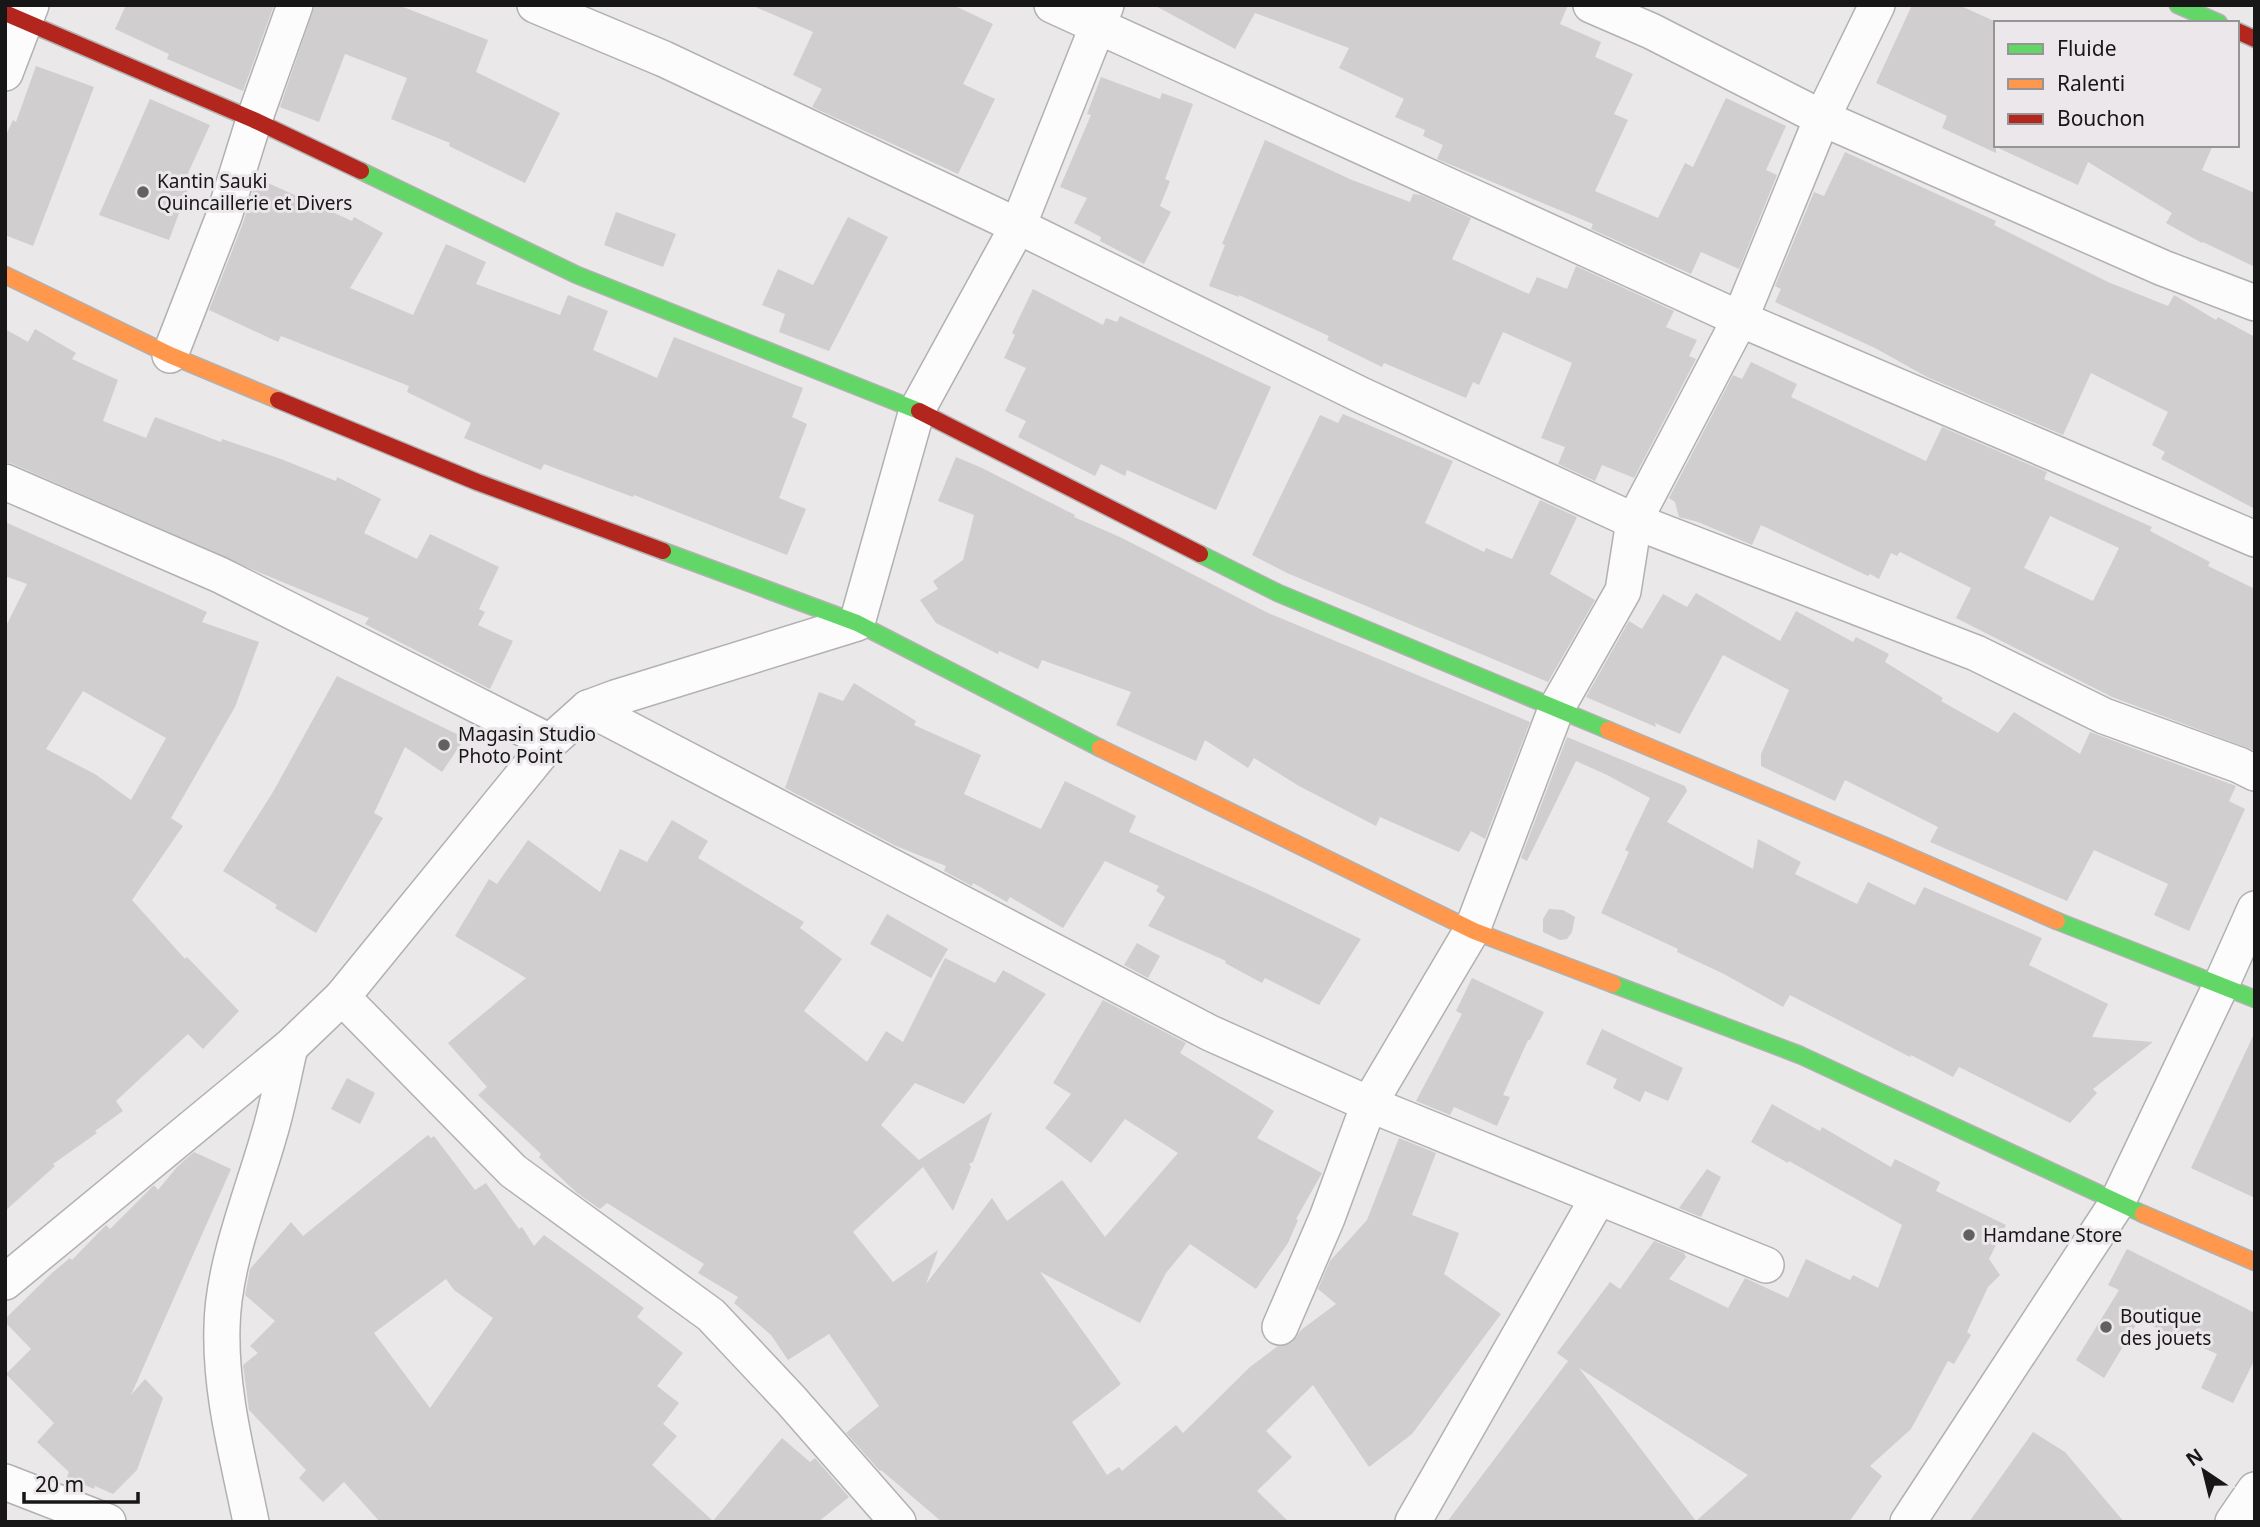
<svg xmlns="http://www.w3.org/2000/svg" width="2260" height="1527" font-family="'Noto Sans',sans-serif">
<style>
.building{fill:#d0cecf;fill-rule:evenodd}
.lines{fill:none;stroke-linecap:round;stroke-linejoin:round}
.street-casing{stroke:#b2b1b2;stroke-width:38}
.fast-casing{stroke:#b2b1b2;stroke-width:19}
.slow-casing{stroke:#b2b1b2;stroke-width:19}
.jam-casing{stroke:#b2b1b2;stroke-width:19}
.street{stroke:#fcfcfc;stroke-width:35}
.fast{stroke:#63d668;stroke-width:16}
.slow{stroke:#ff974d;stroke-width:16}
.jam{stroke:#b3261e;stroke-width:16}
.poi-dot{fill:#626061;stroke:#ebe7ea;stroke-width:2.5}
.labels{text-anchor:middle;dominant-baseline:central;stroke-width:6;stroke-linejoin:round;paint-order:stroke}
.poi-label{font-size:19px;fill:#181718;stroke:#ebe7ea;text-anchor:start}
</style>
<rect width="100%" height="100%" fill="#eae8e9"/>
<g class="building">
<path d="M126,5h148l-31,86 -76,-32 2,-5 -54,-25z"/>
<path d="M315,5h83l90,35 -12,32 84,41 -35,70 -76,-37 1,-3 -59,-24 16,-41 -62,-24 -26,68 -39,-15z"/>
<path d="M751,5h202l40,19 -30,60 32,15 -37,75 -146,-67 10,-18 -29,-14 20,-43z"/>
<path d="M1154,5h414l-8,19 41,18 -6,15 38,17 -19,40 14,6 -33,71 63,27 27,-55 8,4 33,-69 60,28 -20,44 11,5 -38,94 -38,-17 -10,22 -100,-45 2,-5 -156,-65 6,-14 -20,-9 2,-6 -30,-13 9,-18 -65,-31 10,-20 -94,-35 -20,36z"/>
<path d="M1912,5h47l37,17v123h217l-11,25 53,23v74l-52,-25 -1,1 -36,-20 6,-10 -84,-51 -10,23 -82,-38v6l-54,-25 5,-12 -71,-33z"/>
<path d="M36,66l58,21 -61,159 -28,-11v-98l8,-17 3,2z"/>
<path d="M1101,77l59,22 2,-6 31,11 -28,75 5,2 -10,25 11,6 -27,52 -44,-23 1,-4 -27,-14 13,-25 -27,-11 31,-72 -4,-1z"/>
<path d="M150,99l60,26 -26,57 6,2 -21,56 -70,-25z"/>
<path d="M1265,140l87,40 58,22 3,-8 8,1 50,23 -19,41 77,35 8,-17 30,12 9,-23 98,45 -8,16 31,13 -8,16 7,3 -62,119 -32,-13 -7,16 -37,-17 7,-17 -24,-9 31,-75 -69,-31 -24,53 -6,-3 -7,16 -82,-35 -2,4 -55,-27 2,-4 -90,-41v2l-30,-11 16,-41 -3,-1z"/>
<path d="M1845,152l151,69 -2,4 114,57 60,24 6,-11 42,25 2,-3 37,20v172l-94,-50 4,-7 -13,-7 16,-33 -77,-39 -28,62 -136,-58 -52,-29 -100,-46 6,-13 -6,-3 39,-94 10,4z"/>
<path d="M257,178l95,43 2,-4 29,16 -33,55 63,27 33,-71 40,18 -10,22 84,31 8,-20 40,16 -15,39 64,28 17,-41 129,51 -11,29 15,7 -28,74 27,11 -19,46 -153,-60 -1,2 -89,-33 -3,6 -77,-32 7,-15 -64,-31 2,-6 -128,-50 -3,6 -69,-32 34,-87z"/>
<path d="M616,212l60,22 -13,33 -59,-22z"/>
<path d="M848,217l40,20 -59,114 -50,-19 6,-18 -23,-9 16,-36 35,16z"/>
<path d="M1033,289l70,36 3,-7 11,4 3,-6 151,71 -55,123 -89,-40 -2,6 -24,-12 -6,12 -77,-39 8,-16 -21,-10 21,-43 -22,-10 11,-23 -3,-2z"/>
<path d="M5,329l23,13 7,-13 41,24 -4,6 46,21 -15,41 43,17 9,-21 66,25 1,-3 59,20 55,22 1,-4 44,22 -17,34 53,26 13,-25 69,33 -20,42 6,3 -7,13 35,16 -23,48 -125,-65 4,-6 -113,-47 -243,-107 -8,-2z"/>
<path d="M1751,362l46,22 -6,13 135,64 16,-34 105,45 -3,7 108,48 -2,4 60,31 -2,4 47,23 -2,161 -141,-53 -156,-79 15,-30 -71,-36 -3,4 -6,-3 -12,26 -9,-5 -2,2 -107,-51 -9,20 -54,-23 -19,-5 -4,-15 -6,-4 64,-123 9,4zM2050,516l69,32 -26,53 -69,-33z"/>
<path d="M1343,414l110,47 -28,62 59,29 2,-4 26,11 28,-59 37,17 -27,57 45,26 -47,82 -261,-109 -35,-18 68,-140 18,8z"/>
<path d="M956,457l26,11 93,47 -1,2 48,21 146,75 262,109 -45,117 -14,-8 -12,21 -79,-35 -4,9 -77,-40 -45,-28 -6,10 -43,-28 -9,21 -80,-36 15,-33 -89,-32 -4,9 -39,-18 -1,3 -62,-31 -16,-23 18,-11 -5,-8 30,-21 11,-45 -36,-14z"/>
<path d="M5,522l202,90 -5,10 57,20 -24,65 -64,111 12,8 -51,74 53,59 2,-2 52,54 -36,38 -15,-15 -72,67 7,10 -28,20 2,2 -44,31 2,2 -50,45v-583l22,-44 -22,-8zM83,691l83,47 -35,62 -36,-26 -49,-25z"/>
<path d="M1696,593l84,48 16,-30 57,31 3,-5 33,17 -4,8 58,36 -2,3 57,32 16,-21 66,42 10,-22 146,54 -7,15 16,8 -56,122 -35,-16 14,-31 -74,-34 -27,51 -137,-59 8,-15 -93,-47 -10,21 -74,-35v-12l28,-64 -66,-35 -43,79 -25,-11 1,4 -70,-30 43,-76 13,8 21,-35 24,13z"/>
<path d="M337,676l128,62 -23,34 -37,-25 -31,66 9,5 -67,115 -41,-25 2,-3 -54,-34 50,-79z"/>
<path d="M854,683l62,38 -2,4 67,30 -17,39 77,35 24,-48 71,35 -7,16 139,62 93,45 -42,66 -54,-27 -3,5 -37,-20 1,-2 -78,-35 17,-29 -9,-6 3,-5 -54,-25 -42,67 -53,-31 -3,5 -34,-19 -1,3 -28,-15 2,-5 -50,-20 -111,-58 34,-96 24,9z"/>
<path d="M1567,737l118,49 2,5 -20,31 86,47 5,-30 43,23 -6,12 62,30 11,-22 47,23 9,-18 118,51 -13,27 79,39 -16,33 61,5 -60,47 4,4 -27,30 -111,-56 -6,10 -42,-22 -1,2 -120,-62 -7,12 -59,-33 -47,-22 1,-3 -77,-36 28,-61 -4,-2 25,-52 -43,-23 -31,-14 -49,100 -6,-3z"/>
<path d="M672,820l36,21 -10,17 106,64 -4,6 42,31 -38,52 63,51 19,-31 17,11 42,-84 50,25 8,-13 43,24 -82,110 -49,-21 -34,42 38,35 73,-48 -19,50 -4,2 2,3 -18,44 -30,-44 -70,65 40,50 45,-32 -12,34 66,-86 15,23 55,-41 43,57 73,-84 -53,-34 -34,44 -46,-35 26,-34 -18,-11 50,-83 83,43 -6,10 94,58 -17,27 65,35 -26,46 2,1 -10,23 -32,46 -66,-45 -24,29 -26,50 -100,-51 81,112 -49,38 35,53 12,-8 3,4 54,-46 7,8 67,-66 28,-21 13,-3 10,-13 35,-26 -18,-15 12,-28 37,-41 32,-82 37,15 -24,62 47,18 -15,41 57,40 -89,120 -43,33 -56,-82 -47,46 26,26 -35,34 32,31h-347l-61,-52 -1,1 -34,-38 33,-27 -50,-72 -41,26 -17,-25 -37,-32 4,-6 -40,-24 6,-9 -97,-61 -7,6 -23,-16 -38,-36 2,-3 -63,-59 9,-8 -39,-44 78,-65 -71,-42 34,-57 8,5 31,-44 72,52 20,-43 27,13z"/>
<path d="M1549,909l14,1 12,7 -3,15 -5,7 -7,1 -17,-8v-13z"/>
<path d="M887,914l61,35 -17,29 -61,-34z"/>
<path d="M1137,943l23,13 -12,22 -24,-13z"/>
<path d="M1472,978l72,34 -14,28h-2l-25,55 7,2 -13,29 -43,-19 -4,8 -34,-14 46,-87 -6,-3z"/>
<path d="M1602,1029l81,39 -15,33 -23,-10 -5,11 -27,-14 4,-9 -31,-15z"/>
<path d="M2255,1032v166l-64,-30z"/>
<path d="M347,1078l28,15 -15,31 -29,-15z"/>
<path d="M1772,1104l48,27 2,-4 69,40 4,-8 45,23 -4,9 70,34 -17,34 11,16 -12,12 -21,45 4,3 -17,29 -6,-3 -37,68 -41,37 12,10 -33,46h-402l121,-161 -11,-8 53,-71 10,7 34,-48 30,12 2,4 -17,22 59,29 17,-30 43,20 18,-39 44,21 3,-5 25,13 24,-63 -113,-64 -1,2 -37,-21zM1579,1368l169,107 -52,46z"/>
<path d="M428,1135l3,3 3,-2 41,54 11,-7 33,46 3,-2 12,19 10,-11 100,73 -7,9 46,36 -26,33 22,17 -16,21 14,12 -25,29 61,56 69,-83 28,24 5,-4 34,39 -31,25h-438l-36,-40 -21,20 -24,-24 7,-8 -57,-60 -6,-45 15,-12 -8,-7 25,-25 -30,-26 5,-26 41,-47 12,14zM446,1279l8,11 39,28 -63,90 -56,-75z"/>
<path d="M194,1152l37,17 -100,226 14,-16 18,19 -26,72 -24,24 -18,-8 -1,3 -27,-12 2,-5 -32,-30 17,-19 -48,-49 25,-25 -26,-27v-3l47,-46 18,-15 2,2 34,-35 4,4 44,-44 4,5 19,-23z"/>
<path d="M1707,1169l14,8 -20,40 -22,-9z"/>
<path d="M2127,1249l128,64v46l-22,44 -32,-15 16,-34 -78,-34 -35,58 -28,-18 43,-70 -11,-5z"/>
<path d="M2033,1432l32,20 59,70h-155z"/>
</g>
<g class="lines">
<g class="street-casing">
<g id="street">
<path d="M535,5l129,54 354,167 345,170 271,125 342,132 128,63 135,49 16,8"/>
<path d="M1052,5l688,314 515,220"/>
<path d="M1591,5l60,26 171,87 341,150 92,35"/>
<path d="M5,73l26,-68"/>
<path d="M170,355l54,-139 30,-96 41,-115"/>
<path d="M5,482l215,93 330,167"/>
<path d="M588,708l622,325 159,71 397,161"/>
<path d="M342,997l171,174 198,144 79,84 108,123"/>
<path d="M5,1282l285,-235 52,-50 208,-255 38,-34 27,-10 242,-75 60,-213 101,-184 88,-221"/>
<path d="M1280,1327l47,-109 42,-114 103,-174 84,-221 67,-118 11,-70 106,-202 82,-201 55,-113"/>
<path d="M5,1482l103,40"/>
<path d="M251,1522c-13,-65 -31,-129 -29,-195 1,-63 30,-132 47,-192 9,-29 14,-59 21,-88"/>
<path d="M1413,1522l185,-324"/>
<path d="M1908,1522l209,-319 104,-218 34,-76"/>
<path d="M2233,1522l22,-32"/>
</g>
</g>
<g class="fast-casing">
<g id="fast">
<path d="M2178,5l41,18"/>
<path d="M361,171l216,104 342,136"/>
<path d="M663,551l194,72 243,125"/>
<path d="M1200,554l78,39 330,137"/>
<path d="M2057,921l198,78"/>
<path d="M1613,984l187,71 343,159"/>
</g>
</g>
<g class="slow-casing">
<g id="slow">
<path d="M5,275l165,80 108,45"/>
<path d="M1608,730l275,115 174,76"/>
<path d="M1100,748l374,183 139,53"/>
<path d="M2143,1214l112,48"/>
</g>
</g>
<g class="jam-casing">
<g id="jam">
<path d="M5,13l249,107 107,51"/>
<path d="M2237,31l18,8"/>
<path d="M278,400l199,82 186,69"/>
<path d="M919,411l281,143"/>
</g>
</g>
<use href="#street" class="street"/>
<use href="#fast" class="fast"/>
<use href="#slow" class="slow"/>
<use href="#jam" class="jam"/>
</g>
<g class="poi-dot">
<circle cx="143" cy="192" r="7"/>
<circle cx="444" cy="745" r="7"/>
<circle cx="1969" cy="1235" r="7"/>
<circle cx="2106" cy="1327" r="7"/>
</g>
<g class="labels">
<g class="poi-label">
<text x="157" y="181">Kantin Sauki<tspan x="157" dy="22">Quincaillerie et Divers</tspan></text>
<text x="458" y="734">Magasin Studio<tspan x="458" dy="22">Photo Point</tspan></text>
<text x="1983" y="1235">Hamdane Store</text>
<text x="2120" y="1316">Boutique<tspan x="2120" dy="22">des jouets</tspan></text>
</g>
</g>
<rect width="2260" height="1527" fill="none" stroke="#181718" stroke-width="14"/>
<rect x="1994" y="21" width="245" height="126" fill="#ebe7ea" stroke="#979496" stroke-width="2"/>
<rect x="2008" y="44" width="35" height="10" fill="#63d668" stroke="#979496" stroke-width="2"/>
<text x="2057" y="56" font-size="21" fill="#181718">Fluide</text>
<rect x="2008" y="79" width="35" height="10" fill="#ff974d" stroke="#979496" stroke-width="2"/>
<text x="2057" y="91" font-size="21" fill="#181718">Ralenti</text>
<rect x="2008" y="114" width="35" height="10" fill="#b3261e" stroke="#979496" stroke-width="2"/>
<text x="2057" y="126" font-size="21" fill="#181718">Bouchon</text>
<g transform="translate(2204 1471) rotate(325)" stroke="#ebe7ea" stroke-width="5" paint-order="stroke">
<path d="M0-5L12 26L0 18L-12 26Z" fill="#181718"/>
<text y="-10" font-size="19" font-weight="bold" text-anchor="middle" fill="#181718">N</text>
</g>
<path d="M24 1492v10h114v-10" fill="none" stroke="#181718" stroke-width="3.5"/>
<text x="35" y="1492" font-size="21" fill="#181718" stroke="#ebe7ea" stroke-width="5" paint-order="stroke">20 m</text>
</svg>
